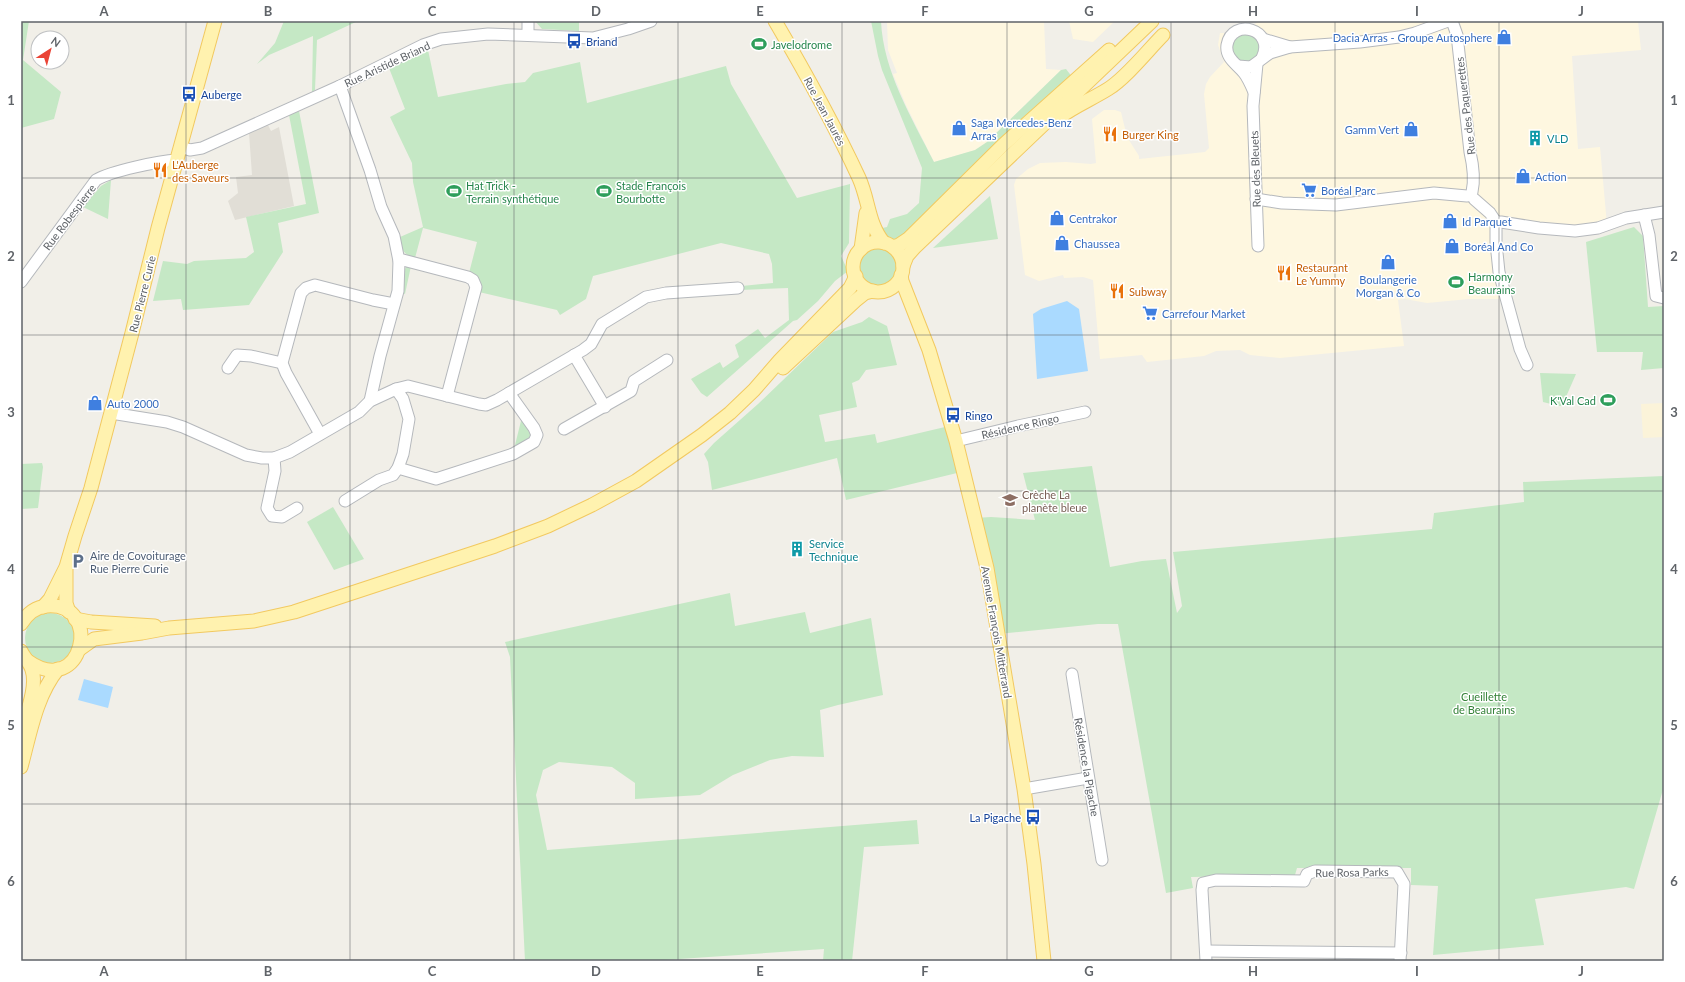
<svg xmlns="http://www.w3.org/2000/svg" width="1685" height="982" font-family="Lato,sans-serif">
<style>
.commercial{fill:#fef7e0}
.education{fill:#e1ded6}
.green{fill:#c5e8c5}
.sand{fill:#fbf3d9}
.water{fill:#aadaff}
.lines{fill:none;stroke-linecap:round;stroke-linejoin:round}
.minor-casing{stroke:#b5b8bc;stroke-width:13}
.major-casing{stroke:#f2c960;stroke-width:15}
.minor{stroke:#fff;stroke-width:11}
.major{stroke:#fff2af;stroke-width:13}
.grid{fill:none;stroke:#5f6368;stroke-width:1;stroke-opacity:0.55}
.labels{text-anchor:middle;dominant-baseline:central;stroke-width:3;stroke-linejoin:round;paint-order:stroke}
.shop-label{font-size:11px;fill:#366cbe;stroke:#fff;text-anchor:start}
.transit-label{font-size:11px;fill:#164399;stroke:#fff;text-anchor:start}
.leisure-label{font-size:11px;fill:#27864d;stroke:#fff;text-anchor:start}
.street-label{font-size:11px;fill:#5f6368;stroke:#fff}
.food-label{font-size:11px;fill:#c56008;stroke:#fff;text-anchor:start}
.culture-label{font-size:11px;fill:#0d838f;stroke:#fff;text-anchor:start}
.education-label{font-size:11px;fill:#785e54;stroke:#fff;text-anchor:start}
.service-label{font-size:11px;fill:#4e5e75;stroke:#fff;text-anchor:start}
.park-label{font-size:11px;fill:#348238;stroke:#fff}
.neatline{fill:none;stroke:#5f6368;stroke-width:1.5}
.grid-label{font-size:13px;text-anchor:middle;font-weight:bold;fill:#5f6368}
</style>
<rect width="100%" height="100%" fill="#f1efe8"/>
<g class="commercial">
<path d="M887,21h157l2,48 15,1 -74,72 -11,8 -42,12 -28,-57 -13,-31 4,-1 -9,-23z"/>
<path d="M1069,21h46l-22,21 -20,-3z"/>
<path d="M1255,21h383l3,29 -69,6 6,93 22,-2 7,78 -9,3 -97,-6 1,77h-33l-42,4 -22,-4 -7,1 6,46 -124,12 -30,-3 -10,-5 -24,1 -12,5 -57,6 -5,-7 -42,4 -7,-79 -10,-3 -19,1 -1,-3 -24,6 -14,-6 -11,-90 2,-6 12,-10 12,-6 26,-1 25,2 5,-1 -4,-44 12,-9h11l6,2 6,25 12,19v3l66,-7 4,-4 -5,-54 2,-10 4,-7 14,-15 -6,-17 2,-12h6l9,-7 6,-2 12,1 4,-2z"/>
</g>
<path class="education" d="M268,125l3,6 8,-4 15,79 -59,14 -7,-19 10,-8 -2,-16 16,-2 -3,-42z"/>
<g class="green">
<path d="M21,21h8l-6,39 38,32 -7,27 -33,9z"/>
<path d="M284,21h74l-41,19 -2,50 -3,2 1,-56 -44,19 -12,9 18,-21z"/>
<path d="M535,21h44v10l-37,-2z"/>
<path d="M871,21h10c2,50 31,97 53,141l41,-12 12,-8 74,-72 5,-1 7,9 -175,163 -13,-3 -7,-9 9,-2 3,-8 17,-5 12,-11 3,-35 -40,-98 -4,-14z"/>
<circle cx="1246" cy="48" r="14"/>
<path d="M428,50l10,47 68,-13 19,-2 8,-9 47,-11 7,41 139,-37 5,18 66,114 53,-14 -1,59 -8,13 7,15 -13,10 -17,20 -21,19 -4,1 -86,76 -6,-4 -10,-14 29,-17 3,6 16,-11 -4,-12 23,-16 7,9 24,-18 -1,-32 -47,2 1,-4 31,-3 -1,-19 -3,-10 -48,-11 -128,33 -7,23 -26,16 -3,-5 -78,-18 -11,-15 9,-35 -54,-14 -8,30c-10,-2 -17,-11 -15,-21l23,-10 -10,-45 -1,-19 -22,-46 15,-8 -16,-41z"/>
<path d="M299,111l20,102 -41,10 5,29 -34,53 -66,5 -2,-11 -28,2 10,-40 24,3 7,-3 52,-3 8,-6 -8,-35 60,-13 -17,-89z"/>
<path d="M111,180l-3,39 -25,-12 18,-21z"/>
<path d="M990,196l8,43 -65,9z"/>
<path d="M1634,227l9,9 5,71 16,-1v62l-23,2 2,-18h-46l-11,-110z"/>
<circle cx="878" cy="267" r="20"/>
<path d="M411,266l-6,28 -2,-1 1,-22 2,-4z"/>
<path d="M869,317l18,9 10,39 -31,5 -7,10 -7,3 5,24 -38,8 6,27 50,-8 2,9 68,-16 12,46 -111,27 -9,-42 -125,32 -4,-28 -4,-8 10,-11 44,-39 75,-72 29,-10z"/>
<path d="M1540,373l36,1 -14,32h-3l-16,-4z"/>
<path d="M521,421l6,1 5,8 -3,11 -15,8z"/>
<path d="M42,463l1,4 -5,41 -17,1v-45z"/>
<path d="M1092,466l18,101 32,-6 24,-2 11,54 5,-7 -9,-54 259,-23 2,-16 90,-11 -1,-20 141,-6v310l-30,103 -8,-2 -91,12 9,46 -111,10 5,-69 -27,-1v-17h-114l-2,7 -104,2 2,11 -27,5 -48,-269h-20l-100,10 -23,-116 16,-1 44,3 -12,-47z"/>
<path d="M333,507l31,52 -30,11 -27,-48z"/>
<path d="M730,593l5,33 70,-14 5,21 61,-15 12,77 -45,10 -18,5 4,47 -32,-1 -22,4 -37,15 -33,20 -65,4v-16l-23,-16 -53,-5 -16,8 -7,25 11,55 370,-30 2,24 -55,3 -12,114h-29l1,-12 -174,12h-125l-15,-304 -5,-15z"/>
<circle cx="50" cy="638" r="25"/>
</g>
<path class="sand" d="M1664,403v34l-21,1 -2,-34z"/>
<g class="water">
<path d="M1067,301l12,8 9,62 -51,8 -4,-65 8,-5z"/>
<path d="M84,679l29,8 -5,21 -30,-8z"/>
</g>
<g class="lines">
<g class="minor-casing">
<g id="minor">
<path d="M528,21v13"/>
<path d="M1452,21l5,14 13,117c3,13 5,27 2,40"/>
<path d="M1263,39l27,8"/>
<path d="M1257,64l-4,42 5,140"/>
<path d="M1238,66l13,1 19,-14 20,-6 70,-5 39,-5 16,-4 33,-12"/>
<path d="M340,86l30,84 11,37 13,29 5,25 -1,30 -18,65 -10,45"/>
<path d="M1254,92c-3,-7 -6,-14 -10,-19 -7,-9 -19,-15 -17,-28 5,-28 49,-16 35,13"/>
<path d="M181,147l9,3 12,-2 138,-62 83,-41 18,-6 47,-5 105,4 35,-9 23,-8"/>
<path d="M1256,199l26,4 54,2 98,-12 33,3"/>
<path d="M1474,199l16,14 6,9v21l3,29 21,77 7,16"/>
<path d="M1644,215l5,20 7,61 8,2"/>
<path d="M1496,222h5l38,6 36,3 23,-3 28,-10 38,-6"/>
<path d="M399,261l4,-1 65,17 5,3 3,7 -29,109"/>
<path d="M21,282l75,-102c15,-9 63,-19 81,-20"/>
<path d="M574,355l31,52"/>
<path d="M228,368l9,-13 14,1 31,7"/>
<path d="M111,413l56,9 16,5 63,28 16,3h12l16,-6 69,-40 11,-11 26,-12 12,-3 71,18 7,1 11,-5 86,-50 8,-6 11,-20 44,-27 20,-4 72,-5"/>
<path d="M564,429l67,-38 3,-10 33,-21"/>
<path d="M320,434l-34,-61 -4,-10 19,-70 5,-5 9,-3 58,15 21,4"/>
<path d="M956,441l62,-15 67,-14"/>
<path d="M274,458l1,13 -8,37 5,8 10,1 15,-9"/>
<path d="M398,468l38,11 77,-25 21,-12 3,-7 -3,-7 -25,-35"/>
<path d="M345,501l34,-21 14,-5 5,-7 5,-14 6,-35 -6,-20 -7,-10"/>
<path d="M1072,674l30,186"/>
<path d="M1024,789l64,-11"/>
<path d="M1206,951l195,2"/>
<path d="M1206,961l-4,-71 1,-7 13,-3 88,1 3,-7 8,-3 82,1 7,12 -4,77"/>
</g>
</g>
<g class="major-casing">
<g id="major">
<path d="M775,21c30,51 59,103 84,157 10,22 9,46 25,65"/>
<path d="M1060,117c15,-11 32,-18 48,-28 18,-11 40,-39 55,-54"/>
<circle cx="878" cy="267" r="25"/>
<path d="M893,247l6,-2 9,-6 95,-94 106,-95"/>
<path d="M861,249l5,-36"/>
<path d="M903,266l4,-10 8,-9 237,-226"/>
<path d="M901,275l1,6 27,69 27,91 31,127 37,221 10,75 10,97"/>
<path d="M783,368l72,-67 10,-8 8,-2"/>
<path d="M66,568v35l3,9"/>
<path d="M43,607l7,-8 16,-32 9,-31 16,-48 41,-155 26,-105 57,-207"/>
<path d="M75,619l16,3 64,4"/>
<path d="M21,624c6,-10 14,-17 26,-18 57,-4 36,94 -19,55"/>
<path d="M80,649l14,-10 48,-6 27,-5 85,-7 40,-9 201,-66 53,-20 44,-21 44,-24 66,-46 28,-22 24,-23 26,-30 70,-72 6,-12"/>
<path d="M21,651c3,7 9,11 11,19 6,17 -7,47 -11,64"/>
<path d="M21,767c9,-33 15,-71 37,-98"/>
</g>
</g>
<use href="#minor" class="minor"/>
<use href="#major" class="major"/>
</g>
<path class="grid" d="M186,21v940M350,21v940M514,21v940M678,21v940M842,21v940M1007,21v940M1171,21v940M1335,21v940M1499,21v940M21,178h1643M21,335h1643M21,491h1643M21,647h1643M21,804h1643"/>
<defs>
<g id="shop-bare" transform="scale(1.2)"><path d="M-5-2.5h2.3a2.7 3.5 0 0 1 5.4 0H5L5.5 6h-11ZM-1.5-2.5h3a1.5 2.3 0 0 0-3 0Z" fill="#3f7fe0" stroke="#fff" stroke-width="2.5" paint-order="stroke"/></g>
<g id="bus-bare" transform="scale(1.2)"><path d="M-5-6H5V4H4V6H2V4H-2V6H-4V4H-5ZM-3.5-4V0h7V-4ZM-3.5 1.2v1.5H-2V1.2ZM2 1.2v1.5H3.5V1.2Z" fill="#1a4fb4" stroke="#fff" stroke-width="2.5" paint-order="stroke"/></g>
<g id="stadium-bare" transform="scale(1.2)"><path d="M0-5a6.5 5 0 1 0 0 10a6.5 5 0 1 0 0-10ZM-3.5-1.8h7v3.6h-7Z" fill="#2e9e5b" stroke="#fff" stroke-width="2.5" paint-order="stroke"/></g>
<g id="restaurant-bare" transform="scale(1.2)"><path d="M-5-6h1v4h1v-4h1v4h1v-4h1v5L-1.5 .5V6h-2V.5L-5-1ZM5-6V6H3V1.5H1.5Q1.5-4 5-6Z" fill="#e8710a" stroke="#fff" stroke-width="2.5" paint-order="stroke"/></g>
<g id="building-bare" transform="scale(1.2)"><path d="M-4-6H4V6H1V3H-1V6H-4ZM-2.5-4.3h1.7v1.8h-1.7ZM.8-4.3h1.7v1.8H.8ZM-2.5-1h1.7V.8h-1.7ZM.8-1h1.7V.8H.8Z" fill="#0f9aa8" stroke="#fff" stroke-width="2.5" paint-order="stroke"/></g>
<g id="supermarket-bare" transform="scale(1.2)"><path d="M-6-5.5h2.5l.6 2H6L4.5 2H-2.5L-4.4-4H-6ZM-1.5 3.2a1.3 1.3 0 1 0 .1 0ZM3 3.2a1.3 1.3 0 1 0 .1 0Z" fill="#3f7fe0" stroke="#fff" stroke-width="2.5" paint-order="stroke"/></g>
<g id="school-bare" transform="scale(1.2)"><path d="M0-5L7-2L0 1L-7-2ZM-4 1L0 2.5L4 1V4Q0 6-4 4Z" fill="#8d6e63" stroke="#fff" stroke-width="2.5" paint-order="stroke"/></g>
<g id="parking-bare" transform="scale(1.2)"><path d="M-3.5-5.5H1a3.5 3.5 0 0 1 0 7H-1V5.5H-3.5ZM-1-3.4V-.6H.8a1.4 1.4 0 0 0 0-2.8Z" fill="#5c6f8a" stroke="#fff" stroke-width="2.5" paint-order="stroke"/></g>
</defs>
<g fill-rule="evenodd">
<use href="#shop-bare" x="1504" y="37"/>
<use href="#bus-bare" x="574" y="41"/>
<use href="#stadium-bare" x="759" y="44"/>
<use href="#bus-bare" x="189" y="94"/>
<use href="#shop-bare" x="959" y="128"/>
<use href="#shop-bare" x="1411" y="129"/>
<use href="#restaurant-bare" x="1110" y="134"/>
<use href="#building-bare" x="1535" y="138"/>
<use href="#restaurant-bare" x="160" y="170"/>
<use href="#shop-bare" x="1523" y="176"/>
<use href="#supermarket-bare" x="1309" y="190"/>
<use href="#stadium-bare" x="454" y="191"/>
<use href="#stadium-bare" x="604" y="191"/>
<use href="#shop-bare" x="1057" y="218"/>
<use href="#shop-bare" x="1450" y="221"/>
<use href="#shop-bare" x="1062" y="243"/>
<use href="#shop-bare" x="1452" y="246"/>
<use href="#shop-bare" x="1388" y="262"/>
<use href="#restaurant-bare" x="1284" y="273"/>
<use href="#stadium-bare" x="1456" y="282"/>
<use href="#restaurant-bare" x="1117" y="291"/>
<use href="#supermarket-bare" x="1150" y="313"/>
<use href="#stadium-bare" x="1608" y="400"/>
<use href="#shop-bare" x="95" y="403"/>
<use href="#bus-bare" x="953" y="415"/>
<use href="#school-bare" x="1010" y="500"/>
<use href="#building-bare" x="797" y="549"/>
<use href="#parking-bare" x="78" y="561"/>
<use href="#bus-bare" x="1033" y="817"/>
</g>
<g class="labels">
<g class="shop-label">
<text x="1492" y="37" text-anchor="end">Dacia Arras - Groupe Autosphere</text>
<text x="971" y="122">Saga Mercedes-Benz<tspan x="971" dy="13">Arras</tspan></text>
<text x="1399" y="129" text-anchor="end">Gamm Vert</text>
<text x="1535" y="176">Action</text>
<text x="1321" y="190">Boréal Parc</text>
<text x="1069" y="218">Centrakor</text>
<text x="1462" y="221">Id Parquet</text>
<text x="1074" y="243">Chaussea</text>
<text x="1464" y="246">Boréal And Co</text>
<text x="1388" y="279" text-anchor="middle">Boulangerie<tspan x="1388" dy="13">Morgan &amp; Co</tspan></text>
<text x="1162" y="313">Carrefour Market</text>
<text x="107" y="403">Auto 2000</text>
</g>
<g class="transit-label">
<text x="586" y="41">Briand</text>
<text x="201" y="94">Auberge</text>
<text x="965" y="415">Ringo</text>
<text x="1021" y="817" text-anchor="end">La Pigache</text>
</g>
<g class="leisure-label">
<text x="771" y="44">Javelodrome</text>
<text x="466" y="185">Hat Trick -<tspan x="466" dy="13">Terrain synthétique</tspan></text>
<text x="616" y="185">Stade François<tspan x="616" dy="13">Bourbotte</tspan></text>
<text x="1468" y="276">Harmony<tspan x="1468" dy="13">Beaurains</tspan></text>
<text x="1596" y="400" text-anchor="end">K'Val Cad</text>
</g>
<g class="street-label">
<text transform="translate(387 64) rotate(-25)">Rue Aristide Briand</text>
<text transform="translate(1465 106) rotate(-97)">Rue des Paquerettes</text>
<text transform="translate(825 111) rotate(62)">Rue Jean Jaurès</text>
<text transform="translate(1255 169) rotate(-92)">Rue des Bleuets</text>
<text transform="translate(69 217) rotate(-53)">Rue Robespierre</text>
<text transform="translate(142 294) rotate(-76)">Rue Pierre Curie</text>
<text transform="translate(1020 426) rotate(-13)">Résidence Ringo</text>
<text transform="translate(997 632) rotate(80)">Avenue François Mitterrand</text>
<text transform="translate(1087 767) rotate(80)">Résidence la Pigache</text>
<text transform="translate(1352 872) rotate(-1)">Rue Rosa Parks</text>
</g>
<g class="food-label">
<text x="1122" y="134">Burger King</text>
<text x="172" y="164">L'Auberge<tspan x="172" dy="13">des Saveurs</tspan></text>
<text x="1296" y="267">Restaurant<tspan x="1296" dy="13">Le Yummy</tspan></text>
<text x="1129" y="291">Subway</text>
</g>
<g class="culture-label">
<text x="1547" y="138">VLD</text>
<text x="809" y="543">Service<tspan x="809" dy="13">Technique</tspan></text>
</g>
<g class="education-label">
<text x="1022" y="494">Crèche La<tspan x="1022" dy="13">planète bleue</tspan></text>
</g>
<g class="service-label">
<text x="90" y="555">Aire de Covoiturage<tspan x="90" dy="13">Rue Pierre Curie</tspan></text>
</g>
<g class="park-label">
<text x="1484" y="696">Cueillette<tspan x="1484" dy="13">de Beaurains</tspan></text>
</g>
</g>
<rect width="1685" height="982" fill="none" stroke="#ffffff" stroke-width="44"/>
<g transform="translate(50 50) rotate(36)"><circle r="19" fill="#ffffff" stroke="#bfc1c3"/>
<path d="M0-3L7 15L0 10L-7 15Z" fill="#ea4335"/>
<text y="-6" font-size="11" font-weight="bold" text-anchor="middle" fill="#5f6368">N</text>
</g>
<rect x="22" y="22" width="1641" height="938" class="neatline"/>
<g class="grid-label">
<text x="104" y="16">A</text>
<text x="268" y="16">B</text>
<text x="432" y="16">C</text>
<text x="596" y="16">D</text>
<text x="760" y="16">E</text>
<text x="925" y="16">F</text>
<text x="1089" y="16">G</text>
<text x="1253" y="16">H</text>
<text x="1417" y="16">I</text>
<text x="1581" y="16">J</text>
<text x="11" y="105">1</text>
<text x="1674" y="105">1</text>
<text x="11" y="261">2</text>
<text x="1674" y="261">2</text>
<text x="11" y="417">3</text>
<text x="1674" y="417">3</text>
<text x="11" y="574">4</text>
<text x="1674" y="574">4</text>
<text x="11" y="730">5</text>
<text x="1674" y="730">5</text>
<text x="11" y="886">6</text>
<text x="1674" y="886">6</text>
<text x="104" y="976">A</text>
<text x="268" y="976">B</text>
<text x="432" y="976">C</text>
<text x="596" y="976">D</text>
<text x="760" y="976">E</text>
<text x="925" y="976">F</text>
<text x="1089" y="976">G</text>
<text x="1253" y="976">H</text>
<text x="1417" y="976">I</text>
<text x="1581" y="976">J</text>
</g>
</svg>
